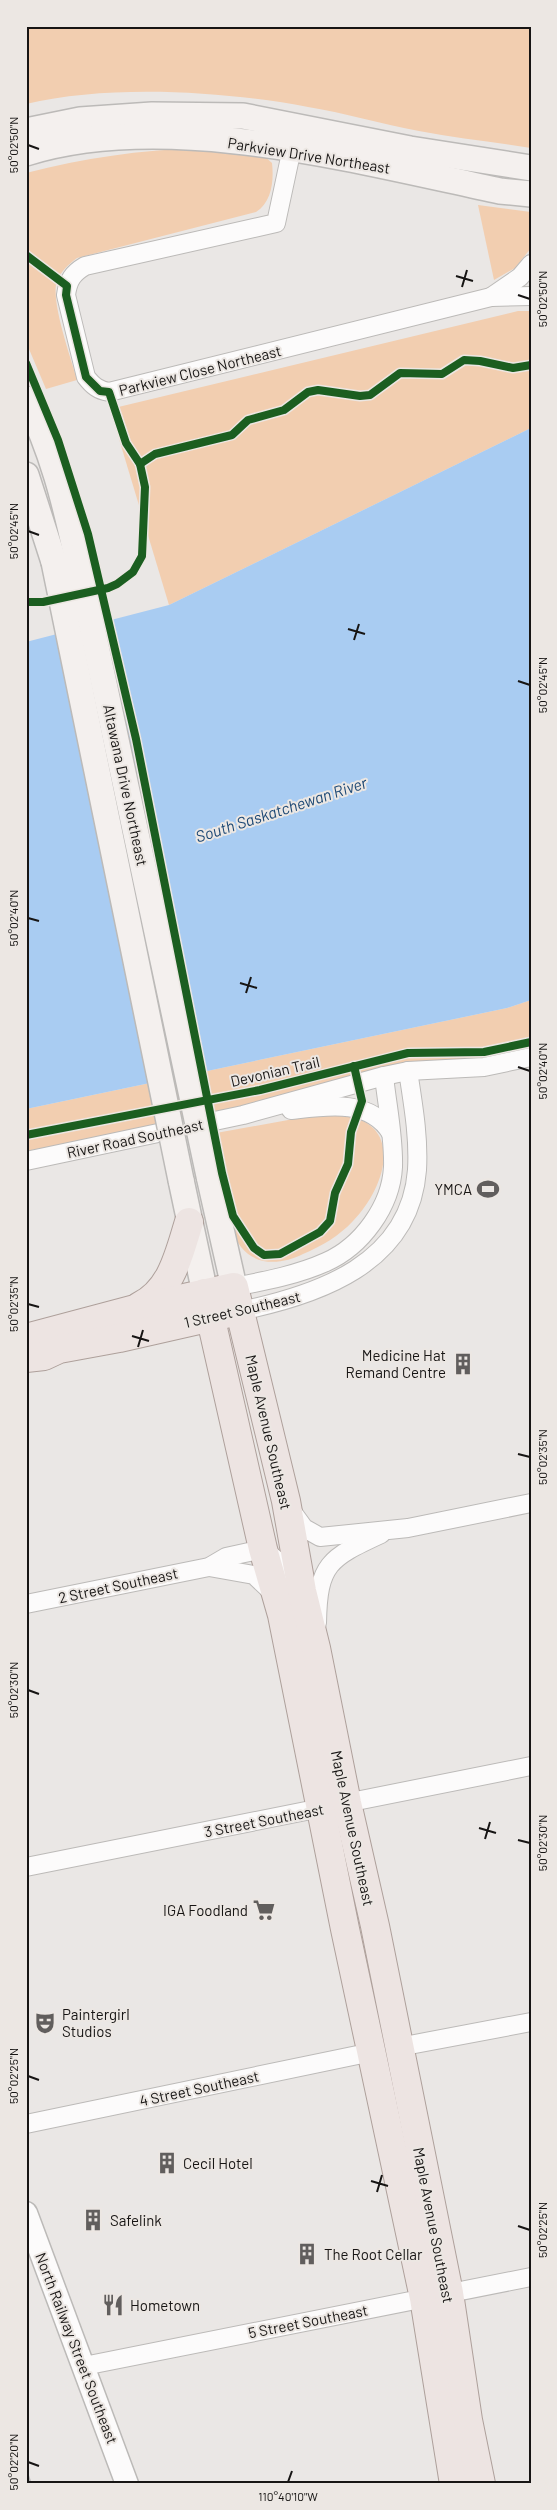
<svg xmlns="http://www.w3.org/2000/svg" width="557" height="2510" font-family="Barlow,sans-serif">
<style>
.green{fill:#f2ceb0}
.water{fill:#a9ccf2}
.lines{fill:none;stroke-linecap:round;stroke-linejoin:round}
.minor-casing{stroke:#bcbab8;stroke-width:20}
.tertiary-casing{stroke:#bcbab8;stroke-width:25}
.secondary-casing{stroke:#bcbab8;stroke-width:28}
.primary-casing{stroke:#aea09b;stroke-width:30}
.minor{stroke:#fcfbfb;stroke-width:18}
.tertiary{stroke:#fcfbfb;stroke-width:22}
.secondary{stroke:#f4f0ee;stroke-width:25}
.primary{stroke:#ede4e2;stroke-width:28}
.rail{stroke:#bcbcbb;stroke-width:4;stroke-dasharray:9 9;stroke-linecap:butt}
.secondary-bridge-casing{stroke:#bcbab8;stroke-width:28;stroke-linecap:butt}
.secondary-bridge{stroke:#f4f0ee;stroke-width:25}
.cycleway-casing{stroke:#ece7e3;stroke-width:11}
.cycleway{stroke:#1b5e20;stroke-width:8}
.ticks{fill:none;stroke:#171514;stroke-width:2}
.labels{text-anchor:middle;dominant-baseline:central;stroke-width:4;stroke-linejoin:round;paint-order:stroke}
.street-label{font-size:15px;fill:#171514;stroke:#ece7e3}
.poi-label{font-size:15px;fill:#171514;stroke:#ece7e3;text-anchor:start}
.water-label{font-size:16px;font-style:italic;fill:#1b4774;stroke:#ece7e3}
.neatline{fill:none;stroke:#171514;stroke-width:2}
.ticks-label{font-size:12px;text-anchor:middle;fill:#171514}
</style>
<rect width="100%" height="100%" fill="#eae7e5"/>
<g class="green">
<path d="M26,26h505v122c-38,-6 -75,-10 -112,-17 -37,-7 -74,-18 -111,-24 -85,-16 -198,-23 -282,-3z"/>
<path d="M199,148l64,7 9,8c2,17 0,39 -16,49l-179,46c-8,6 -16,13 -20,23 -7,19 14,77 20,99l-31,9 -20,-47v-169c58,-15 114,-23 173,-25z"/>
<path d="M478,205l53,7v36l-16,20 -21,12z"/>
<path d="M518,311h13v117l-362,177 -59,-196z"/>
<path d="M531,1000v52l-264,48 -106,26 -135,25v-42l481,-101z"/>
<path d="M338,1115c68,5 49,71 15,106 -14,15 -31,25 -50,33 -20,10 -46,13 -62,-7 -16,-20 -21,-87 -25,-114l94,-17z"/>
</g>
<path class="water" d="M531,428v572l-24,8 -481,101v-467l143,-37z"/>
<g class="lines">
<g class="minor-casing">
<g id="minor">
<path d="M294,139l-18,84 -191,43c-12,7 -17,14 -19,29l20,82c7,9 12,13 23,15l382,-95 40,-1"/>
<path d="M491,297l29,-20 11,-13"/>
<path d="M291,1110c34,-4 79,-12 100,23"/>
<path d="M26,1161l217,-46 141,-39 24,-5 76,-4 47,-10"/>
<path d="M234,1287c31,-6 63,-12 92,-25 36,-16 65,-56 67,-95 1,-30 -6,-62 -9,-91"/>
<path d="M240,1311c78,-16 170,-47 177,-141 2,-33 -4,-66 -9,-99"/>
<path d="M291,1510l13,18 16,9 88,-9 123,-25"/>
<path d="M209,1567l45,8 19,18"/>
<path d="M26,1604l183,-37 17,-10 37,-8 23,19 12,16"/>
<path d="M317,1623c1,-59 12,-65 64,-89"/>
<path d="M26,1867l505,-101"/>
<path d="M399,2047l132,-25"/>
<path d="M26,2124l346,-72"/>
<path d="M84,2366l447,-89"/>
</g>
</g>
<g class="tertiary-casing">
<path id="tertiary" d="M26,2213l101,271"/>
</g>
<g class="secondary-casing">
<g id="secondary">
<path d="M26,131l54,-11 72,-5 91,1 167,33 121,19"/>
<path d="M26,153c141,-44 332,8 474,38l31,3"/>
<path d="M26,399c26,50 39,104 51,158"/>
<path d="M26,475l28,87"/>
<path d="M209,1176l25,111"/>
<path d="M181,1180l24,113"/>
</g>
</g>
<g class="primary-casing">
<g id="primary">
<path d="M205,1293l58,256 19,66 63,314 79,369 30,186"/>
<path d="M140,1306c32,-16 39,-52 49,-84"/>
<path d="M26,1338l109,-29 99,-22 52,214 16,90 14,57 31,155 28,123 74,367 19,127 13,64"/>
<path d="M26,1358l18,-2 15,-7 60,-11 110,-25"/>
</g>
</g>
<use href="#minor" class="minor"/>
<use href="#tertiary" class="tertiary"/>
<use href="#secondary" class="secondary"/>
<use href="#primary" class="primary"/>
<path class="rail" d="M26,2473l4,11"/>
<g class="secondary-bridge-casing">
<g id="secondary-bridge">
<path d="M77,557l132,619"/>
<path d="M54,562l127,618"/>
</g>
</g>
<use href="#secondary-bridge" class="secondary-bridge"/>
<g class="cycleway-casing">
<g id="cycleway">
<path d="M26,255l41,31 -1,9 20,82 14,14 9,1 17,51 14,21 5,23 -3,69 -9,16 -16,12 -9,4 -65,14h-17"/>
<path d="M26,363l32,77 30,94 48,205 86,434 11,43 21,32 10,7 16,-1 40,-22 10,-11 5,-28 13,-29 3,-32 11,-31 -8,-35"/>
<path d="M140,464l15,-10 77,-19 16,-15 36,-10 24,-18 10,-2 42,6 10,-1 30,-22 42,1 22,-14 16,1 33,7 18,-3"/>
<path d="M26,1135l234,-45 148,-37 76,-1 47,-10"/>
</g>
</g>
<use href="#cycleway" class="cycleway"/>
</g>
<path class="ticks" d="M28,145l11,4M456,276l17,5M462,287l5,-17M518,295l12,4M28,531l11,4M348,629l17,5M354,640l5,-16M518,681l12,4M28,918l11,3M240,983l17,5M246,993l5,-16M518,1067l12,4M28,1304l11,3M132,1336l17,5M138,1347l5,-17M518,1454l12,3M28,1690l11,4M479,1828l17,5M485,1839l5,-17M518,1840l12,3M28,2076l11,4M371,2181l17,5M377,2192l5,-17M518,2226l12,4M28,2462l11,4M288,2482l4,-11"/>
<defs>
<g id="stadium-bare" transform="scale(1.725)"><path d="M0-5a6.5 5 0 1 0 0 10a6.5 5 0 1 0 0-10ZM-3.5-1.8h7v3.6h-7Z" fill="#615e5d" stroke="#ece7e3" stroke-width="2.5" paint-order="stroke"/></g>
<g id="building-bare" transform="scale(1.725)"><path d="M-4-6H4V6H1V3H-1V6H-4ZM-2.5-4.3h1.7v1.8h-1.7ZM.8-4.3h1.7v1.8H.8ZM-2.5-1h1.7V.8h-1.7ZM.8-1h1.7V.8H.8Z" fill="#615e5d" stroke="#ece7e3" stroke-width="2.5" paint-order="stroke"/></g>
<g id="supermarket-bare" transform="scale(1.725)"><path d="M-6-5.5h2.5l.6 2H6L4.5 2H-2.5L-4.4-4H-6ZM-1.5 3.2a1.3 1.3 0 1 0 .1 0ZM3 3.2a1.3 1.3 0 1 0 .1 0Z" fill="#615e5d" stroke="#ece7e3" stroke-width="2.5" paint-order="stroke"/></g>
<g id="theatre-bare" transform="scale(1.725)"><path d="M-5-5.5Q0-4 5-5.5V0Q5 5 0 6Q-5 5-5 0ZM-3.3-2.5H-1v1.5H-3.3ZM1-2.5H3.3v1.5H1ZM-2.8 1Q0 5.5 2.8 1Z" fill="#615e5d" stroke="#ece7e3" stroke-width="2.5" paint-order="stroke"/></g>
<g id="restaurant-bare" transform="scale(1.725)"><path d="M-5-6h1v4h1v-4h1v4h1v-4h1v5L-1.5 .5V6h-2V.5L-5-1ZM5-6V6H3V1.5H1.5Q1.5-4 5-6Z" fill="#615e5d" stroke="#ece7e3" stroke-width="2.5" paint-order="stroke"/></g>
</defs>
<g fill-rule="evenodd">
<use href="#stadium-bare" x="488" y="1189"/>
<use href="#building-bare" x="463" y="1364"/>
<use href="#supermarket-bare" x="264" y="1910"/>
<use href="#theatre-bare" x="45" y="2023"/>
<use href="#building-bare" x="167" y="2163"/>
<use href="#building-bare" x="93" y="2220"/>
<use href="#building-bare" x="307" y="2254"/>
<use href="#restaurant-bare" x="113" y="2305"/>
</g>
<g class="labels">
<g class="street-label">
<text transform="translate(309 155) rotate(9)">Parkview Drive Northeast</text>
<text transform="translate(200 370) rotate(-14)">Parkview Close Northeast</text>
<text transform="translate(126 785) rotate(78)">Altawana Drive Northeast</text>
<text transform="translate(275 1071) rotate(-13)">Devonian Trail</text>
<text transform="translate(135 1138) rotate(-12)">River Road Southeast</text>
<text transform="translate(242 1309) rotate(-13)">1 Street Southeast</text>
<text transform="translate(269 1432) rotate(77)">Maple Avenue Southeast</text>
<text transform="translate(118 1585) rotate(-12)">2 Street Southeast</text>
<text transform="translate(264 1820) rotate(-11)">3 Street Southeast</text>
<text transform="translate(353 1828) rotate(78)">Maple Avenue Southeast</text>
<text transform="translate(199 2088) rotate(-12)">4 Street Southeast</text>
<text transform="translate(434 2225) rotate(79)">Maple Avenue Southeast</text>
<text transform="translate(308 2321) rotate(-11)">5 Street Southeast</text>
<text transform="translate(77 2348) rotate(69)">North Railway Street Southeast</text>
</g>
<g class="poi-label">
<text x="472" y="1189" text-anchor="end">YMCA</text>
<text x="446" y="1355" text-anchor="end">Medicine Hat<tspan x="446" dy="17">Remand Centre</tspan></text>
<text x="248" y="1910" text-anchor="end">IGA Foodland</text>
<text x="62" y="2014">Paintergirl<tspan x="62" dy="17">Studios</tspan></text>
<text x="183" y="2163">Cecil Hotel</text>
<text x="110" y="2220">Safelink</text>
<text x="324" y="2254">The Root Cellar</text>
<text x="130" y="2305">Hometown</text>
</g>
<g class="water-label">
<text transform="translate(281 809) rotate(-18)">South Saskatchewan River</text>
</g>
</g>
<rect width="557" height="2510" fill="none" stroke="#ece7e3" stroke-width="55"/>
<rect x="28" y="28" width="502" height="2454" class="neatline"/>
<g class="ticks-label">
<text transform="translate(14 145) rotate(-90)" y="4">50°02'50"N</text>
<text transform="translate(543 299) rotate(-90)" y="4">50°02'50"N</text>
<text transform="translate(14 531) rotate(-90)" y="4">50°02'45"N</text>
<text transform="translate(543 685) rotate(-90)" y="4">50°02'45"N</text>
<text transform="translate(14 918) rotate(-90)" y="4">50°02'40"N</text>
<text transform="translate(543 1071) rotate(-90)" y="4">50°02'40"N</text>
<text transform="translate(14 1304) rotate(-90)" y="4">50°02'35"N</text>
<text transform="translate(543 1457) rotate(-90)" y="4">50°02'35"N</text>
<text transform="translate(14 1690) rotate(-90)" y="4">50°02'30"N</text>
<text transform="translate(543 1843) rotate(-90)" y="4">50°02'30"N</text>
<text transform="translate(14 2076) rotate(-90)" y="4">50°02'25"N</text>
<text transform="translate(543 2230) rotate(-90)" y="4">50°02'25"N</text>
<text transform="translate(14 2462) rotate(-90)" y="4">50°02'20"N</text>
<text x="288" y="2501">110°40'10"W</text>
</g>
</svg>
